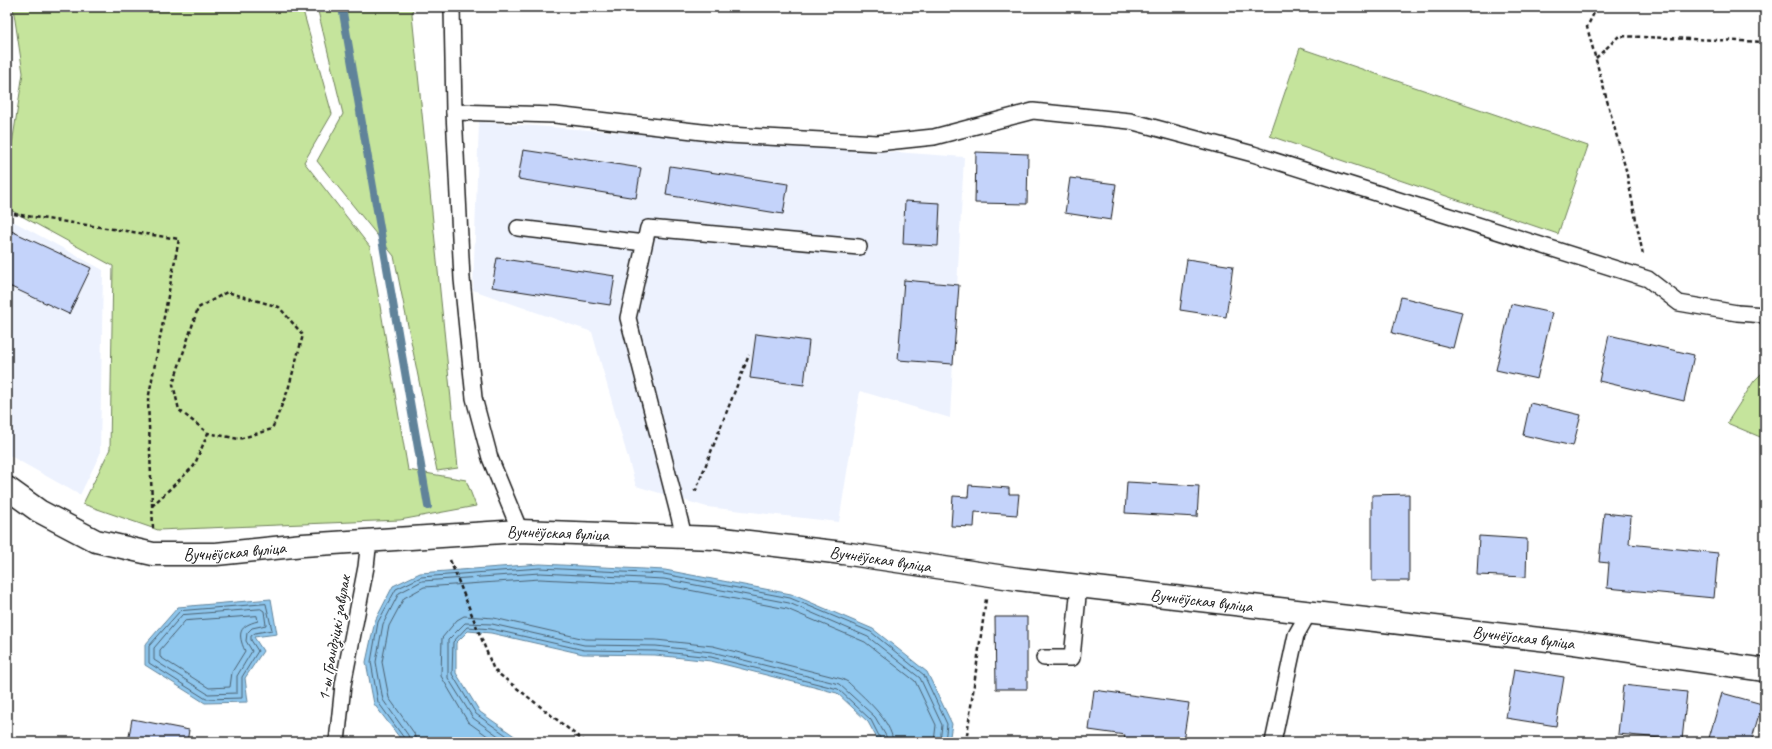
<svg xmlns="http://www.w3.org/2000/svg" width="1772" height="749" font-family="Caveat,sans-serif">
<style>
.built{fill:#edf2fe}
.green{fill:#c5e49c;stroke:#70805c}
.water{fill:#8fc7ee;stroke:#61839a}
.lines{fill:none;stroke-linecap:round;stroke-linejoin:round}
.shore{stroke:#4a6070;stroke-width:1}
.stream{stroke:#61839a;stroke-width:8}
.building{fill:#c4d3fa;stroke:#1c1c1c}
.service-casing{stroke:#1c1c1c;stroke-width:18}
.minor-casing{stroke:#1c1c1c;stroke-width:25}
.path{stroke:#1c1c1c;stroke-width:2.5;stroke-dasharray:4 3;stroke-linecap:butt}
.service{stroke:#fff;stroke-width:15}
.minor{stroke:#fff;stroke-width:22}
.labels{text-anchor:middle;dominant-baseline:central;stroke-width:3.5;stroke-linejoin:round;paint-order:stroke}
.street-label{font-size:17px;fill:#1c1c1c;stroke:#fff}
</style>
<rect width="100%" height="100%" fill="#fff"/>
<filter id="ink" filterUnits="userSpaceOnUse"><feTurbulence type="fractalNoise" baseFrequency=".025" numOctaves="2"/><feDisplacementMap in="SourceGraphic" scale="8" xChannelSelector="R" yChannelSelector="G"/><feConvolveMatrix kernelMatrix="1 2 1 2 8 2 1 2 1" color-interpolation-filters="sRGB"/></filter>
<g filter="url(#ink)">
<g class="built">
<path d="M479,122l485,35 -14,261 -90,-27 -21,131 -132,-15 -71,-21 -44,-154 -119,-42z"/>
<path d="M7,218l96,52 -3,184 -20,41 -73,-41z"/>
</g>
<g class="green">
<path d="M13,7h118l17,3 37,-3h117l30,107 -28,48 66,85 38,223 58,10 10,26 -76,14 -242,10 -75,-26 27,-55 3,-183 -106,-58v-31l16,-104z"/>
<path d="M317,7h96l-1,8 46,453 -21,3 -43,-215 -77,-95 26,-47z"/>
<path d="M1300,48l288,98 -30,88 -288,-98z"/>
<path d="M1765,370v69l-38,-16 27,-42z"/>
</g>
<g class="water">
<path d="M540,564l125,6 126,24 82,35 54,43 25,52 -3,18h-70l-11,-20 -31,-29 -126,-32 -56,-6 -72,-1 -92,-21 -23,-2 -12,12v30l24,39 43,30h-120l-29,-38 -8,-42 9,-41 18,-35 27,-13z"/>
<path d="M271,599l6,35 -23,3 9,14 -18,27 3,24 -43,1 -60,-38v-20l33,-38z"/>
</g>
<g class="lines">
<g class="shore">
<path d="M266,604l6,26 -17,3 -4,3v4l7,11 -16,26v21l-36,1 -57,-36v-17l31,-35z"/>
<path d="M261,609l3,2 2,14 -14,3 -5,5 -1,8 6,10 -15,25v17l-29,1 -54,-34v-12l28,-33z"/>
<path d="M257,616l1,5c-19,5 -21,12 -13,30l-13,21 -2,15 -21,1 -49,-31v-7l25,-29z"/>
<path d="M405,742l-1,-4 -26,-36 -7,-40 7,-40 18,-33 25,-12 119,-9 124,6 126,24 81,34 53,43 23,49 -2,18"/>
<path d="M410,742l-2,-7 -25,-35 -7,-38 7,-38 16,-31 23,-12 118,-8 124,6 125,24 79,34 52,41 22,47 -2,17"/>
<path d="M416,742l-2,-9 -25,-35 -7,-36 7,-36 15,-28 20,-11 116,-8 123,6 124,24 78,33 50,39 21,44 -2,17"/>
<path d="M496,742l-28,-20 -27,-46 1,-38 15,-18 7,-4 30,2 91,21 71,1 57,6 129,33 6,3c14,14 44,38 45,60"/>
<path d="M507,742l-34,-24 -25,-40v-38l17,-17 27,1 92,21 72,1 56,6 127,32 36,33 11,19 1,6"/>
<path d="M516,742l-40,-28 -24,-40 1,-32 14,-15 24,2 93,21 71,1 56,6 127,32 33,31 11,22"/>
</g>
<path class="stream" d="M342,7l86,499"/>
</g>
<g class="building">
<path d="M523,150l118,18 -5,30 -118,-19z"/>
<path d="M976,152l52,2 -1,50 -52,-1z"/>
<path d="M670,166l118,18 -5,30 -117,-19z"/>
<path d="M1070,178l46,6 -5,36 -46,-7z"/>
<path d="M905,201l35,2 -2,43 -35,-2z"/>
<path d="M7,229l84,39 -22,46 -62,-29z"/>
<path d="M497,258l118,18 -5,29 -118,-18z"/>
<path d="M1187,259l46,7 -7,51 -46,-7z"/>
<path d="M904,280l55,5 -6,79 -55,-4z"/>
<path d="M1401,297l61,15 -9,36 -61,-15z"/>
<path d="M1511,304l41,9 -15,66 -41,-9z"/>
<path d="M756,334l53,7 -5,44 -54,-7z"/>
<path d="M1609,335l85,20 -10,46 -85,-20z"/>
<path d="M1530,403l51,12 -8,31 -50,-11z"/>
<path d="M1127,482l72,4 -2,31 -72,-4z"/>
<path d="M969,485l40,3v6h10l-2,21 -42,-3 -1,15 -23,-1 2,-30 15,1z"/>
<path d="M1409,494v87h-37v-86z"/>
<path d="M1604,513l27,3 -2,28 89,9 -4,45 -107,-10 2,-25 -10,-1z"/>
<path d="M1479,536l48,3 -1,38 -49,-2z"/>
<path d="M995,617h32v72h-31z"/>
<path d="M1514,669l50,8 -8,49 -50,-8z"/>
<path d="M1623,685l64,7 -5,48 -64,-6z"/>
<path d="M1094,690l95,13 -6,39 -33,-3v3h-26l1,-7 -36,-5z"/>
<path d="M1722,693l40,11 -11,38h-27l-15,-4z"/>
<path d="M132,719l57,11 -2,12h-59z"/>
</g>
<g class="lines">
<g class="service-casing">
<g id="service">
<path d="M452,7l2,105 8,167 12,119 16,60 30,73"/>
<path d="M454,112l101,3 173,20 149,8 57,-6 99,-26 97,10 123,33 395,125 31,24 58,10 28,2"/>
<path d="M518,228l126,15"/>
<path d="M684,536l-56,-218 20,-90 211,19"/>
<path d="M1044,658h28l7,-72"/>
<path d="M337,742l6,-57 23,-118 3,-27"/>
<path d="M1273,742l23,-107 13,-23"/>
</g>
</g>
<g class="minor-casing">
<g id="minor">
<path id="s1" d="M7,488l32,23 57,30 57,13h63l87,-9 217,-14 194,7 129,15 175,26 556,64 191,27"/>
</g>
</g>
<g class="path">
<path d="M1597,7l-10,20 39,143 17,85"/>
<path d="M1596,58l23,-22 146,6"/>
<path d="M7,213l172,26 -31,161 5,129"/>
<path d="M694,491l2,-1 53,-135"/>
<path d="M152,506l42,-40 14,-33 -29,-23 -6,-26 25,-76 29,-16 52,15 24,28 -15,55 -16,39 -33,10 -31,-6"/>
<path d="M450,560l44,110 91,72"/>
<path d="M966,742l20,-143"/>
</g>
<use href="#service" class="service"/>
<use href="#minor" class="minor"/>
</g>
</g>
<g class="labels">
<g class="street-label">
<text stroke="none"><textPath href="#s1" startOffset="568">Вучнёўская вуліца</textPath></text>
<text stroke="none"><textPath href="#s1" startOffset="244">Вучнёўская вуліца</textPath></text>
<text stroke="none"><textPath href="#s1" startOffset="892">Вучнёўская вуліца</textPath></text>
<text stroke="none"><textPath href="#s1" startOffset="1216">Вучнёўская вуліца</textPath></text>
<text stroke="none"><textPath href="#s1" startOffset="1540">Вучнёўская вуліца</textPath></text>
<text transform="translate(334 638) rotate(-80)">1-ы Грандзіцкі завулак</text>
</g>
</g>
<rect width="1772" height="749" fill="none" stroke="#fff" stroke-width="24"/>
<rect x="12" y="12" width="1748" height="725" fill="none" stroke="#1c1c1c" stroke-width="1.5" filter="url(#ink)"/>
</svg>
